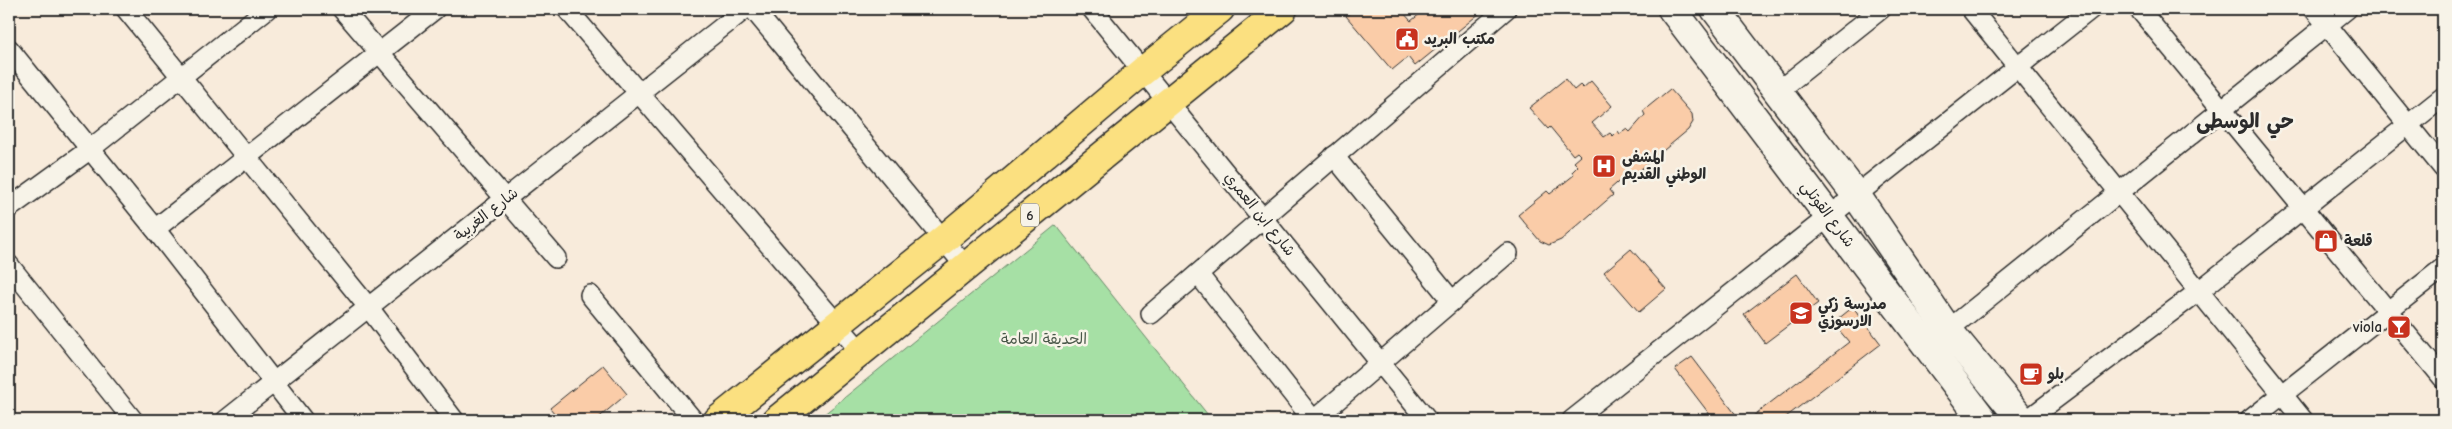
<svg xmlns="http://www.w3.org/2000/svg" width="2452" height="429" font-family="'Comic Neue','Playpen Sans Arabic',sans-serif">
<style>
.green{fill:#a6e0a5;stroke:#688668}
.building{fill:#facca8;stroke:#2b2b2b}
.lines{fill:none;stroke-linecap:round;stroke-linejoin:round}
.street-casing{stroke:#2b2b2b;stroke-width:22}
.secondary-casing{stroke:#2b2b2b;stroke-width:31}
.highway-casing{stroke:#2b2b2b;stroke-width:31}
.street{stroke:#f7f3e8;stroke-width:19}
.secondary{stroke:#f7f3e8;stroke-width:28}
.highway{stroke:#fbe080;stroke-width:28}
.labels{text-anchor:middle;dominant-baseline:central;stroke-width:5;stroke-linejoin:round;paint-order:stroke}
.shield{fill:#f7f3e8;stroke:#686764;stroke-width:1}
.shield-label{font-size:14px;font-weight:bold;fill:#2b2b2b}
.poi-label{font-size:15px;font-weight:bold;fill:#2b2b2b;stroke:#f7f3e8;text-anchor:start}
.street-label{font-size:15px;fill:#2b2b2b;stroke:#f7f3e8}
.park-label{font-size:15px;fill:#4a584a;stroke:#f7f3e8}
.district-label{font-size:20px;font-weight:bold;fill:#2b2b2b;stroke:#f7f3e8}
</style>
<rect width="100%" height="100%" fill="#f8ebdb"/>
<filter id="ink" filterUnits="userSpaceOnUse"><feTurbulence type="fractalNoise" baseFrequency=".02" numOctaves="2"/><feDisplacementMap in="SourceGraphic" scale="10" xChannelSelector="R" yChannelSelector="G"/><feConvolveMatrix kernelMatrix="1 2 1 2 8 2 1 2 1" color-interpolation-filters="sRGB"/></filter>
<g filter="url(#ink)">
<path class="green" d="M1056,225l156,195h-395z"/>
<g class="building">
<path d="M1355,9h49l-2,2 9,10 15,-12h51l3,4 -65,53 -7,-9 -16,13 -46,-54z"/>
<path d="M1565,79l9,11 6,-5 3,3 8,-7 21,25 -20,17 12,14 6,-4 3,3 5,-5 2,3 7,-5 3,3 15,-17 -2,-4 27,-22 22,25 1,8 -5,8 -54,45 -3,-4 -22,19 4,5 -52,45 -12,5 -9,-4 -22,-26 29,-24 3,3 24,-19 -2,-3 6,-6 -4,-4 7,-6 -4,-4 -4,3 -23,-28 -2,2 -19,-21z"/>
<path d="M1631,249l35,40 -27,23 -35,-40z"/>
<path d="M1797,274l21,29 -53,40 -21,-29z"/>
<path d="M1853,307l28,37 -99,76h-34l101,-78 -16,-19z"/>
<path d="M1692,357l48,63h-26l-39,-51z"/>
<path d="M603,365l24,29 -31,26h-36l-10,-12z"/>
<path d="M1916,414l5,6h-13z"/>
</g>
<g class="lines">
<g class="street-casing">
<g id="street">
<path d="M126,9l243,299 85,112"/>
<path d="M342,9l214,249"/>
<path d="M567,9l294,343"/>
<path d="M753,9l213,258"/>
<path d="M1092,9l335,411"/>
<path d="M1971,9l332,411"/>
<path d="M2139,9l304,369"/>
<path d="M2314,9l129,159"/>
<path d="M9,49l146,180 148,191"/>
<path d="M1777,92l104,-83"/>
<path d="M1334,156l118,145"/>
<path d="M9,208l80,-58 178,-141"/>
<path d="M155,229l280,-220"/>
<path d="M9,265l124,155"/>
<path d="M1198,274l115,146"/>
<path d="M590,295l103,125"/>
<path d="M1151,314l355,-305"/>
<path d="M1948,330l399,-321"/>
<path d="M226,420l519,-411"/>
<path d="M1314,420l194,-167"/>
<path d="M1572,420l519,-411"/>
<path d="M2027,420l172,-129 244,-194"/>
<path d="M2250,420l193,-152"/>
</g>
</g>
<g class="secondary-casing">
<g id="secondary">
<path d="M1672,9l311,411"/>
<path d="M1715,9l141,186 92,135 74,90"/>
</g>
</g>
<g class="highway-casing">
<g id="highway">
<path d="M718,420l226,-181 199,-168 77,-62"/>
<path d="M777,420l506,-411"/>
</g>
</g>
<use href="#street" class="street"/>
<use href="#secondary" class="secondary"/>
<use href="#highway" class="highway"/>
</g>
</g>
<defs>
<g id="civic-square" transform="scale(1.25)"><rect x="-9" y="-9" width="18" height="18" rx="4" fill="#c8321e" stroke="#f7f3e8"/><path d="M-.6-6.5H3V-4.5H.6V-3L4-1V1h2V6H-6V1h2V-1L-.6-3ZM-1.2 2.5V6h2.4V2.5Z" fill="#fff"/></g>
<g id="hospital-square" transform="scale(1.25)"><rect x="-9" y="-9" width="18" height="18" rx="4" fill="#c8321e" stroke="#f7f3e8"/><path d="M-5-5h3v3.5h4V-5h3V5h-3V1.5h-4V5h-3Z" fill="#fff"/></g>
<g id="shop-square" transform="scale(1.25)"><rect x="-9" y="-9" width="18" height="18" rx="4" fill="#c8321e" stroke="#f7f3e8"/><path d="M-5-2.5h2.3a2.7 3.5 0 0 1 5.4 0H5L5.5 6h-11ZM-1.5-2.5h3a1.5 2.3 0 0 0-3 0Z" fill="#fff"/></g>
<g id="school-square" transform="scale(1.25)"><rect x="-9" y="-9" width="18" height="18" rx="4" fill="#c8321e" stroke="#f7f3e8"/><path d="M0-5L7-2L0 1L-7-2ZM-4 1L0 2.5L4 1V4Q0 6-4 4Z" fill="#fff"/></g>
<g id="bar-square" transform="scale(1.25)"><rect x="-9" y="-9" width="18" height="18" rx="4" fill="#c8321e" stroke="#f7f3e8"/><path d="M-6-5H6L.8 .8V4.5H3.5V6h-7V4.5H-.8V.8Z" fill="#fff"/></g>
<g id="cafe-square" transform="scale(1.25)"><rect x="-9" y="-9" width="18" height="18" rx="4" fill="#c8321e" stroke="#f7f3e8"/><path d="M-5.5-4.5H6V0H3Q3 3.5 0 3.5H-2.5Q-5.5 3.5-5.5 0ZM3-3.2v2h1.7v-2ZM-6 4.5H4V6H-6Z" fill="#fff"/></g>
</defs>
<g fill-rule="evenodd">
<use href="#civic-square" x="1407" y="39"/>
<use href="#hospital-square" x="1604" y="166"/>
<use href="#shop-square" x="2326" y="241"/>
<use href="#school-square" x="1801" y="313"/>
<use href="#bar-square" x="2399" y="327"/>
<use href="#cafe-square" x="2031" y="374"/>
</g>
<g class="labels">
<rect class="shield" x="1021" y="203.5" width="18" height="23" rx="4"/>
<g class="shield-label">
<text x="1030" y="215">6</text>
</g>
<g class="poi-label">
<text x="1424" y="39">مكتب البريد</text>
<text x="1622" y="157">المشفى<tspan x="1622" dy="17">الوطني القديم</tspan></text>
<text x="2344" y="241">قلعة</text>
<text x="1818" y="304">مدرسة زكي<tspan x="1818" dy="17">الارسوزي</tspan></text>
<text x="2382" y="327" text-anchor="end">viola</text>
<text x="2048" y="374">بلو</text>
</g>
<g class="street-label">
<text transform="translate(486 214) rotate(-38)">شارع الغربية</text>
<text transform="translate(1260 214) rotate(51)">شارع ابن العمري</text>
<text transform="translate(1828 214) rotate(53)">شارع القوتلي</text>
</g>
<g class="park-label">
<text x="1044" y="339">الحديقة العامة</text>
</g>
<g class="district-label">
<text x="2245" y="121">حي الوسطى</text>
</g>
</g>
<rect width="2452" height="429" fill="none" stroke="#f7f3e8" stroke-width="30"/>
<rect x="15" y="15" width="2422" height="399" fill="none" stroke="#2b2b2b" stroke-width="2" filter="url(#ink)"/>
</svg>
